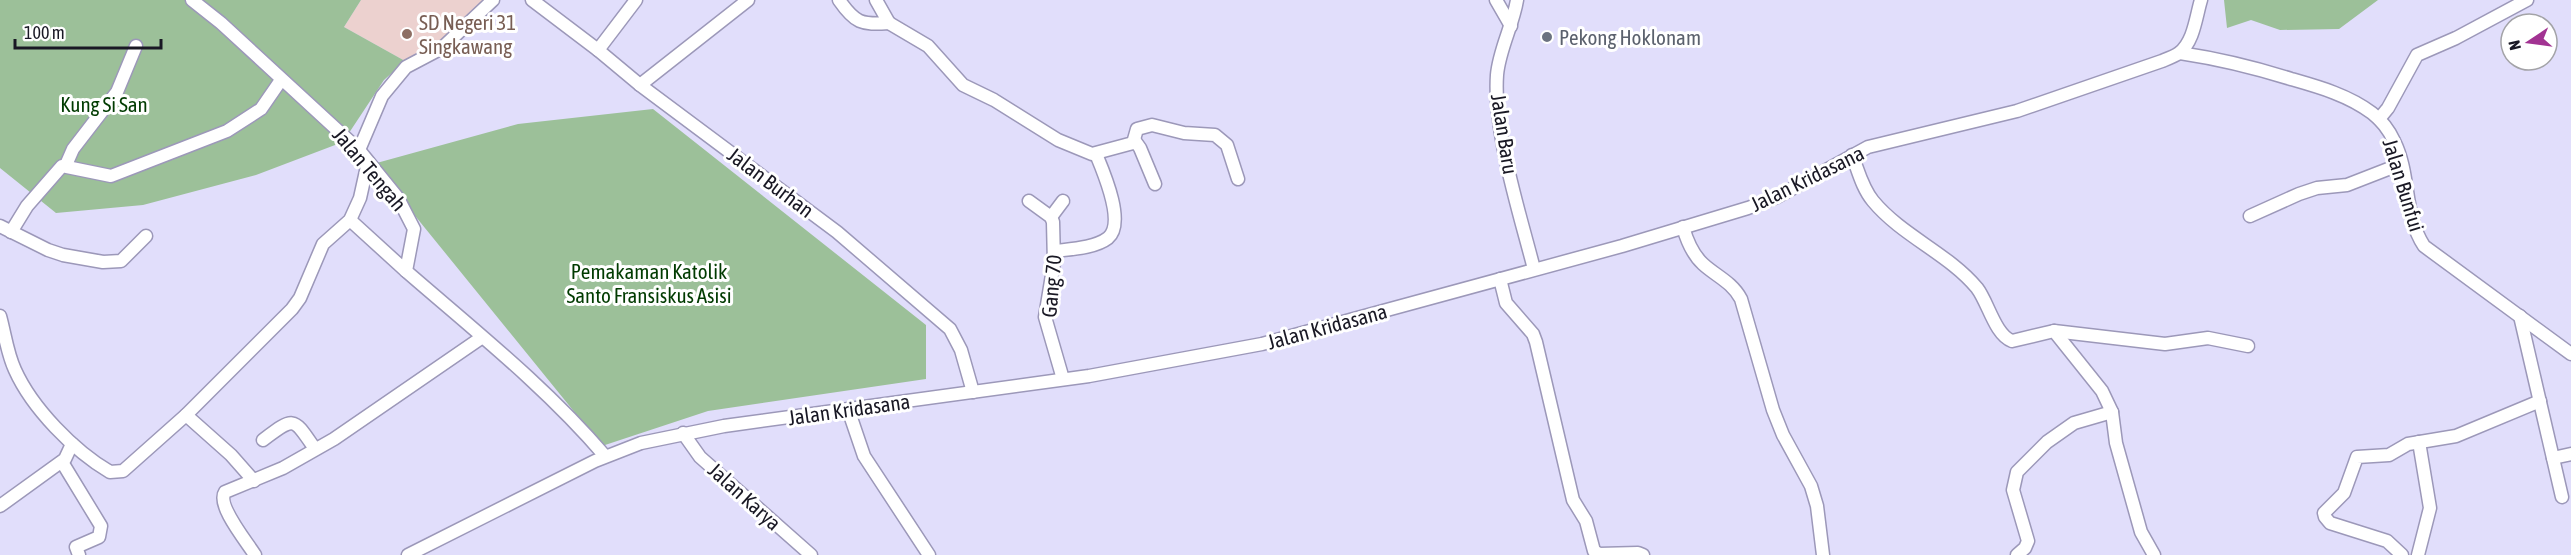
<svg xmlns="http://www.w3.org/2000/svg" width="2571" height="555" font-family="'Asap Condensed',sans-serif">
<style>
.education{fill:#ecd1cf}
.green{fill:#9cc099}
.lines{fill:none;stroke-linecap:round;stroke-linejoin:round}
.minor-casing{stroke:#9c98b9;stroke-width:15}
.minor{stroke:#fff;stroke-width:12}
.education-dot{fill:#8d6e63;stroke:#fff;stroke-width:2}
.worship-dot{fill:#6b7280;stroke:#fff;stroke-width:2}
.labels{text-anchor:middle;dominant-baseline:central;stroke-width:6;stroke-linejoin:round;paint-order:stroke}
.education-label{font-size:21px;fill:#785e54;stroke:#fff;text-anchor:start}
.worship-label{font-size:21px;fill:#5b616d;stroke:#fff;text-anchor:start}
.park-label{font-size:21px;fill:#013b01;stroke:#fff}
.street-label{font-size:21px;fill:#191824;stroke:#fff}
</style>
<rect width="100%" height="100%" fill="#e1defb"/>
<path class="education" d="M361,0h128l-39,41 -17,4 -28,16 -61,-34z"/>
<g class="green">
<path d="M0,0h361l-17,27 61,34 -21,19 -41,62 -87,33 -113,30 -87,8 -56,-45z"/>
<path d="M2224,0h154l-39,29 -59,1 -29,-10 -24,8z"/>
<path d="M653,109l273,216v54l-218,32 -106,35 -229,-282 145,-40z"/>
</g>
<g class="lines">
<g class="minor-casing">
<g id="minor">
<path d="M192,0l29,23 138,127 39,48 16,31 -8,42c68,59 140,116 199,185"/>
<path d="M532,0l66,50"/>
<path d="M636,0l-38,50 42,35"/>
<path d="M748,0l-108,85 197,147 113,97 11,21 12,42"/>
<path d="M839,0c16,23 22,25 50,23l-13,-23"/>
<path d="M1496,0l15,26"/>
<path d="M1517,0c-4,25 -18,50 -20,75 -4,56 23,139 37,194"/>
<path d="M889,23l39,23 35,39 31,15 64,40 34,14 41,-11 4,-14 15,-4 32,8 31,2 12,10 11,34"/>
<path d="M2180,53c40,6 73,14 111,26 28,8 57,16 81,34 9,7 17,17 22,28 17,34 9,73 30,105l147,108"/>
<path d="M2379,119l9,-11 29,-53 39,-17 71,-38"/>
<path d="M1135,141l5,7 15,36"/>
<path d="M359,150l23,-54 24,-29 36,-19 51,-48"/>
<path d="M1852,155c6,15 10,33 21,46 29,35 76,53 104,87 11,14 18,47 35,53l42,-10 48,60 10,21 4,31 25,89 13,23"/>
<path d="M66,165l7,-16 44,-57 19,-46"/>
<path d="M1029,201l22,16 2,5 1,41 -9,54 18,62"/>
<path d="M2250,216l49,-22 18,-6 30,-3 54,-21"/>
<path d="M1051,217l12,-16"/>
<path d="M350,220l56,51"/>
<path d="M0,226l48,24 15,5 40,7 18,-1 25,-25"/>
<path d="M1683,227c4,14 9,27 20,37 13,12 29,18 38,35l32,111 10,25 28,51 6,20 6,49"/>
<path d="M11,232l16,-26 35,-40 49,10 116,-45 34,-22 20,-29"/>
<path d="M1055,251c16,-2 40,-3 53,-13 18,-15 -5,-67 -12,-84"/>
<path d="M1500,279l6,24 27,31 3,8 37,158 13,21 8,30 5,3 39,-1 5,2"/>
<path d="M0,316c5,18 7,37 15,54 17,38 59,81 95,102l13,-1 63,-56 106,-106 8,-11 23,-54 27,-24 10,-22 8,-36"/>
<path d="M2520,316l42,181"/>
<path d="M2054,331l111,13 43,-6 40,8"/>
<path d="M848,409l16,47 65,99"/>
<path d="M186,415l45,40 23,26"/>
<path d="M683,433l17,24 111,98"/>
<path d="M263,440c32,-24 30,-23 52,9"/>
<path d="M2553,458l18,-4"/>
<path d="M62,462l39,64 -2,11 -23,10 3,8"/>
<path d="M0,506l65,-47 7,-15"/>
<path d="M255,555c-8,-13 -39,-50 -30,-63l58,-24 51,-29 147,-101"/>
<path d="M408,555l187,-94 46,-18 83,-17 365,-50 173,-32 360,-98 126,-38 29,-11 91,-50 149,-36 145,-50c5,-2 13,-5 17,-8 15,-11 17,-37 22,-53"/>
<path d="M2017,555l8,-7 3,-7 -15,-51 4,-18 30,-30 27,-19 38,-11"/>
<path d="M2402,555l-15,-14 -57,-18 -5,-6 -1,-4 20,-20 13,-36 32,-2 19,-11 48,-8 84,-35"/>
<path d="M2418,555l12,-47 -11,-66"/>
</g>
</g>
<use href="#minor" class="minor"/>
</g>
<circle class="education-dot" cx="407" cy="34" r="6"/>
<circle class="worship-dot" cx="1547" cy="37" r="6"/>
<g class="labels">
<g class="education-label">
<text x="419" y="22">SD Negeri 31<tspan x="419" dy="24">Singkawang</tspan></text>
</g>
<g class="worship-label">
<text x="1559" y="37">Pekong Hoklonam</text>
</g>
<g class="park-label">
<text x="104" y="104">Kung Si San</text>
<text x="649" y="271">Pemakaman Katolik<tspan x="649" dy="24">Santo Fransiskus Asisi</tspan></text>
</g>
<g class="street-label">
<text transform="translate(1505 134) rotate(81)">Jalan Baru</text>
<text transform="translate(370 169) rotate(50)">Jalan Tengah</text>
<text transform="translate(1807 178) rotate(-26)">Jalan Kridasana</text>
<text transform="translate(771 182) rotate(37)">Jalan Burhan</text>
<text transform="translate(2404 185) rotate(73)">Jalan Bunfui</text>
<text transform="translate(1051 286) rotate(-85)">Gang 70</text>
<text transform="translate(1327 326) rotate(-15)">Jalan Kridasana</text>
<text transform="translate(849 409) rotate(-8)">Jalan Kridasana</text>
<text transform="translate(745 496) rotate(42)">Jalan Karya</text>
</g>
</g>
<g transform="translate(2529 42) rotate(257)"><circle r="28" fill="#ffffff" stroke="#a3a3a7" stroke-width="1.5"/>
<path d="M0-4.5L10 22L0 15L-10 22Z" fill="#a23392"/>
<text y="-9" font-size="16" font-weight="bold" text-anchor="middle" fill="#191824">N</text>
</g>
<path d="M15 39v9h146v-9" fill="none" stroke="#191824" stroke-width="3"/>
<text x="24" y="39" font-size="18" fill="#191824" stroke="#ffffff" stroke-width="4.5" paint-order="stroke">100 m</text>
</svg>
